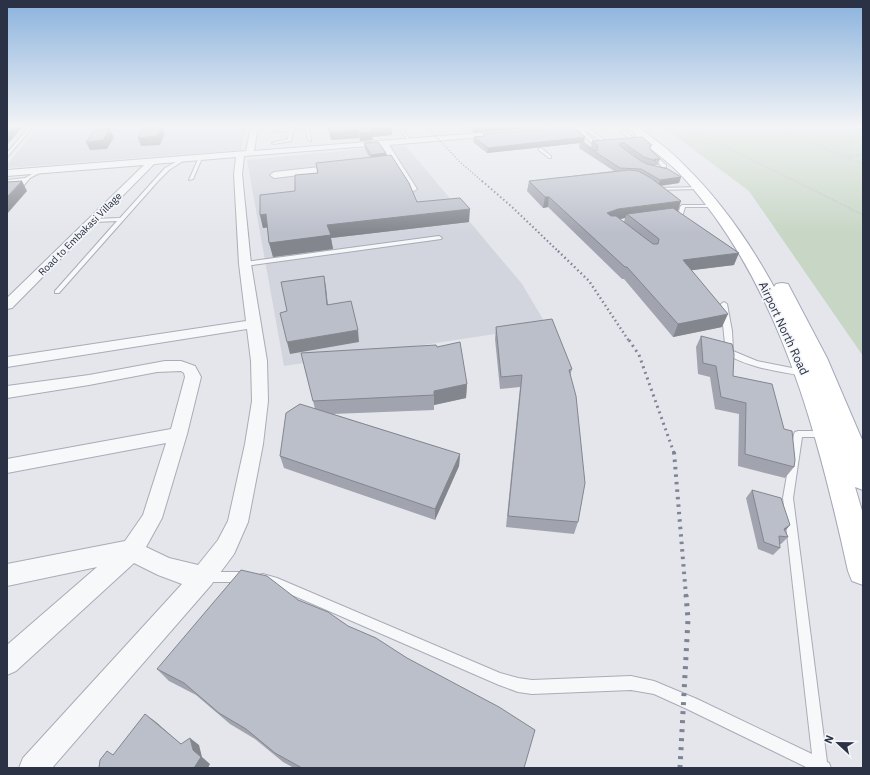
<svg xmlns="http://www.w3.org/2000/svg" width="870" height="775" font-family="'IBM Plex Sans',sans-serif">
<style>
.built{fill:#d2d5de}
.green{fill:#c7d6c5}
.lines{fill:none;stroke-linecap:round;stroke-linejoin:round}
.lane-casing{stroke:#a9acb7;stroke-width:2}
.street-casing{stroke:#a9acb7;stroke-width:2}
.primary-casing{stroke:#a3a9b8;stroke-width:2}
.path{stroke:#bec1c7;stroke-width:1.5;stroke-dasharray:1.5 1.5;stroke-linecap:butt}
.lane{fill:#f7f8fa;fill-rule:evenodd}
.street{fill:#f7f8fa;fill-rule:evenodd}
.primary{fill:#fff;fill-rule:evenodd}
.rail-far5{stroke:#7d8496;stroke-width:1.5;stroke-dasharray:1 2;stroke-linecap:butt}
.rail-far4{stroke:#7d8496;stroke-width:2;stroke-dasharray:1.5 2.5;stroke-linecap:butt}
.rail-far3{stroke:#7d8496;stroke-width:2.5;stroke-dasharray:1.5 3;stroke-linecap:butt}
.rail-far2{stroke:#7d8496;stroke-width:3;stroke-dasharray:2 4;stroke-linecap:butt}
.rail-far1{stroke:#7d8496;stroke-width:4;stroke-dasharray:2.5 5;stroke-linecap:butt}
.rail{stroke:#7d8496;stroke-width:5;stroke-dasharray:3 6;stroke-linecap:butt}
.wall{fill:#a1a4ae;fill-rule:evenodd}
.shaded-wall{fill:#83868d}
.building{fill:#bbbfca;stroke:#83868d}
.labels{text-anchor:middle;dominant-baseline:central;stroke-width:3.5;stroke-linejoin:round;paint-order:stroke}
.far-street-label{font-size:10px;fill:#2b3245;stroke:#f4f6f9}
.street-label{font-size:12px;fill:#2b3245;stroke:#f4f6f9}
</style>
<rect width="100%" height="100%" fill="#e4e6ec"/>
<g class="built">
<path d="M39,126h208l-6,24 -234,18v-3z"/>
<path d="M405,145l117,139 25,42 -263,40 -37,-206z"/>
</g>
<path class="green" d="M662,126h201v230l-114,-165z"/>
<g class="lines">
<g class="lane-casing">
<g id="lane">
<path d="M30,126h4l-27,31v-4z"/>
<path d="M308,126l3,15 -3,-1 -2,-12 -13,2 -2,11 -17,3 -2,-1 16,-4 1,-9 -13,2 -1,-2z"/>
<path d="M398,126h3l10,16h-2z"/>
<path d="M493,126h10l-39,4 -2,-1z"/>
<path d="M548,126h4l5,3 -3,1z"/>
<path d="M580,127l10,3 19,13 -2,1 -3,-2 -2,2 -8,1 -14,-13 1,-2 -3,-2zM584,131l4,1 15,10 -7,1z"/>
<path d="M621,130h2l13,10 -3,1 -12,-9z"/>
<path d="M539,148h2l10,8v2h-2l-10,-8z"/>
<path d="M651,153h2l13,12v2h-4l-11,-12z"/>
<path d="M199,157l3,1 -9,21 -4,1z"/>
<path d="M183,158l3,1 -17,11 -10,10 -100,113h-4v-2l62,-70 -23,1 -2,-1v-2l28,-1 45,-50z"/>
<path d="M41,169l4,1 -15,8 -6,7 -17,4v-2l13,-4 2,-2 -15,1v-2l18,-2z"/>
<path d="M701,187v1l-2,1 -43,1 -2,-1 2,-1z"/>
<path d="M682,205h32l2,1 -2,1h-29l-2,7 -14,3v-2l10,-3 1,-5z"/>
<path d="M439,236l3,2 -1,1 -196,27 -3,-2 3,-2z"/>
<path d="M724,302l3,2 5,27 1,20 24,10 50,10 1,2 -1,2 -3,1c-27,-5 -54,-8 -78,-22l-5,-50z"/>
<path d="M798,431h27l3,1 1,2 -1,2 -3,1h-23l-9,61 34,264 2,1 2,5h-23l-121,-59 -33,-15 -23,-4 -99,4 -14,-2 -19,-7 -223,-97 -17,-5 -2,-4 2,-4 4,-1 14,4 223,95 18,5 14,2 99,-4 23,5 43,18 115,55 -29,-256 11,-64 1,-2z"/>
<path d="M207,572h38l4,1 2,4 -2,4 -4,1h-38l-4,-1 -2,-4 2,-4z"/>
</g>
</g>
<g class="street-casing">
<g id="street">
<path d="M251,126h7l-4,25 251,-20 4,2 -4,2 -116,10 28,44 -5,3 -5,-3 -26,-44 -137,11 -2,18 9,90 16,97 1,40 -5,43 -15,78 -14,32 -23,31 -159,183h-33l4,-10 159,-174 -24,-9 -24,-12 -118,108 -9,4v-30l90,-78 -90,19v-22l118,-23 18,-26 23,-72 -159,30v-14l164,-30 14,-52 -1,-4 -3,-2 -24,1 -68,13 -82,13v-12l82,-11 76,-14h16l14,5 6,11 -14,57 -25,84 -16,29 23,11 29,7 20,-25 10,-19 17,-77 7,-43 -1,-40 -4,-32 -240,38v-10l239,-36 -7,-57 -5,-90 2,-17 -82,7 -142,144 -5,1v-11l137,-133 -137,11v-6l239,-19z"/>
<path d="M582,126h26l-4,2 -52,4 -4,-2 4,-2z"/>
<path d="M338,165l4,3 -1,2 -67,8 -4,-3 4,-3z"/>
</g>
</g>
<g class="primary-casing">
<path id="primary" d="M627,126h10c16,12 33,24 47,39 36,35 66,78 90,122l2,-3 6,-1 6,1 39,74 36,84v48l-8,-3 8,27v71l-11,-4 -4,-10c-27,-122 -59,-251 -133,-354 -11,-15 -27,-36 -41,-49 -14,-13 -35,-27 -47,-42z"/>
</g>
<g class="path">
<path d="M684,126l179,89"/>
<path d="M773,126l90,38"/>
<path d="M844,156l19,-1"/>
</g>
<use href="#lane" class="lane"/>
<use href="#street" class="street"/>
<use href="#primary" class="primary"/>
<path class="rail-far5" d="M426,126l34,36 23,20"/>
<path class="rail-far4" d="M482,181l29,25 48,46"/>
<path class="rail-far3" d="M558,251l31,30 40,60"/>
<path class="rail-far2" d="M629,340l10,15 35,98"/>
<path class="rail-far1" d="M674,452l12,144"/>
<path class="rail" d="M680,768l8,-149 -2,-24"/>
</g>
<g class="wall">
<path d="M327,126h64l1,9 -20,2 1,3 -13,1 -1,-3 -28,2z"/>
<path d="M466,126h82l-1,1 -73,6 -2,-2v-4h-5z"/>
<path d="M483,134l101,8 10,8h1l-4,-3 1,-6 50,-4 9,13 9,9 -2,6h-3v1l26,11 -2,6 -18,3 17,25h-1l57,54 -43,5 31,57 -49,10 -49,-58h-2l-74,-72 -5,1 -16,-17 2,-10 85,-10 -35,-23 1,-5 -93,10 -14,-11 1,-5 9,-1zM625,218l-1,4 -4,-3z"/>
<path d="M364,143l22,10 1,3 30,46 52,20 -138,16 2,11 -60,8 -5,-30 -5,1 -3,-13 35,-24 22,-18 -1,-10 54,-5 -5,-9z"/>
<path d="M496,327l76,42 -2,7 8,146 -4,12 -68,-7 14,-140 -20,2 -5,-50z"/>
<path d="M701,336l32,40 61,91 -9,11 -47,-12 1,-52 -24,-5 -5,-32 -12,-3 -2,-27z"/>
<path d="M437,347l30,37 -1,14 -32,7v5l-101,4 127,40 -1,12 -24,54 -151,-52 -4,-12 35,-47 -14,-56z"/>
<path d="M752,490l38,35 -5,6 3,6 -7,7h-1v4l-7,7 -15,-6 -12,-51z"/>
<path d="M298,600l226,168h-230l-11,-6 -28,-23 -25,-15 -34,-29 -27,-14 -12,-12z"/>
</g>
<g class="shaded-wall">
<path d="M14,126h9l-16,19v-12z"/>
<path d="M162,126l3,7 -5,12 -19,1 -3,-8z"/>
<rect x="467" y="126" width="5" height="1"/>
<path d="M475,126h73l-1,1 -73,6z"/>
<path d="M392,127v8l-20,2 1,3 -13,1v-8l9,-4z"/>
<path d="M110,129l4,8 -7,12 -17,1 -4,-8z"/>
<path d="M358,130l1,8 -28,2 -1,-8z"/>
<path d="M585,137l-1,5h-4v1l-93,10 1,-5z"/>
<path d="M386,153l1,5 -16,2v-5z"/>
<path d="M681,177l-2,6 -21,3 2,-6z"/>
<path d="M22,181l5,10 -20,23v-17z"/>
<path d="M545,197h4l-1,10 -5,1z"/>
<path d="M681,201l-3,10 -47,6 -4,-3 -2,4 -10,2 -8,-7 11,-4z"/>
<path d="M470,209l-1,13 -138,16 2,11 -60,8 -4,-14 58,-18z"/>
<path d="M266,214l4,13 -7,1 -3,-13z"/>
<path d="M739,253l-5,12 -56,7 5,-12z"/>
<path d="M324,276l2,11 3,29 -2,-11z"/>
<path d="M728,314l-6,13 -49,10 5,-13z"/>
<path d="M358,330l1,12 -69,12 -3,-12z"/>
<path d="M467,384l-1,14 -32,7v-14z"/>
<path d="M460,454l-1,12 -24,54v-11z"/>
<path d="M790,525l-7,8 1,-4z"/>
<path d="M145,714l11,8 34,30 -9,-8z"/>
<path d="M190,738l9,7 3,12 8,7 -2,4h-14l-1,-18z"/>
</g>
<g class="building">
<path d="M7,126h7l-7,7z"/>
<path d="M157,126h5l-5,10 -19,2 5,-11z"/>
<path d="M328,126h63l1,1 -23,2 3,3 -12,1 -2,-3 -28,2z"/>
<path d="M571,127l14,10 -97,11 -14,-11 11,-1 -2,-2z"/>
<path d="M110,129l-7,11 -17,2 9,-12z"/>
<path d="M642,137l10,8 -2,1v3l10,10h-6l2,2 -12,-4 -20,-14h-4v3l21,15 6,3 21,5 13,8 -21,3 -19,-11 -21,-1 -40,-26h3l11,8 3,1 1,-5 -6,-5z"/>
<path d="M378,142l8,11 -15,2 -7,-12z"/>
<path d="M391,155l18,28 8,19 43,-4 10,11 -143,16 4,10 -62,8 -3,-29 -6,1v-20l35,-4v-16l23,-2 -2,-10z"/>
<path d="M629,170l9,1 13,7 30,23 -63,8 -11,4 4,3h5l37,28h5l1,-5 -32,-25 46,-6 66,45 -56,7 45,54 -50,10 -51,-57h-2l-76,-70h-4l-16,-16z"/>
<path d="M22,181l-15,16v-15z"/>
<path d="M324,276l3,29 24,-4 7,29 -71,12 -7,-29 7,-2 -6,-29z"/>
<path d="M552,319l20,50 -3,1 7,26 9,87 -7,39 -70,-6 14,-141 -21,2 -5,-50z"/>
<path d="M701,336l31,8 2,10 -1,22 39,8 12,45 8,2 3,29 -1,7 -49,-13 1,-51 -25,-6 -5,-31 -13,-3z"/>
<path d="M460,342l7,42 -33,7v4l-121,6 -12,-48 135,-8 1,2z"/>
<path d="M300,404l160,50 -25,55 -155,-53 6,-43z"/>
<path d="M752,490l29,8 9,27 -6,4 4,8 -9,-1 1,12 -16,-6z"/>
<path d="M241,570l26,6 31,24 30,12 20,14 28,12 31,20 92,49 36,23 -11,38h-222l-27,-15 -29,-24 -27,-16 -35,-30 -27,-14z"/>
<path d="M145,714l36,30 9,-6 3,12 8,7 -7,11h-95l1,-8 7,-9 6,4z"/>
</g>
<linearGradient id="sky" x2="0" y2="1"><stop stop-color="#8ab2dd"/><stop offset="0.54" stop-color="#f3f4f6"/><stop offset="1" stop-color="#f3f4f6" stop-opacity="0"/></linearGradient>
<rect width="870" height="234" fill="url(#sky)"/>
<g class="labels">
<g class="far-street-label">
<text transform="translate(80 234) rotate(-45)">Road to Embakasi Village</text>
</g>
<g class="street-label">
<text transform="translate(784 328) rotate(65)">Airport North Road</text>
</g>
</g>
<rect width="870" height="775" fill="none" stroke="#2b3245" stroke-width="16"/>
<g transform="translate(838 743) rotate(292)" stroke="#f4f6f9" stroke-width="3" paint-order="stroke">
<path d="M0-3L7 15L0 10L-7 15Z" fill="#2b3245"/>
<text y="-6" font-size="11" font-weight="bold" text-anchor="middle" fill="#2b3245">N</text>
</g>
</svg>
